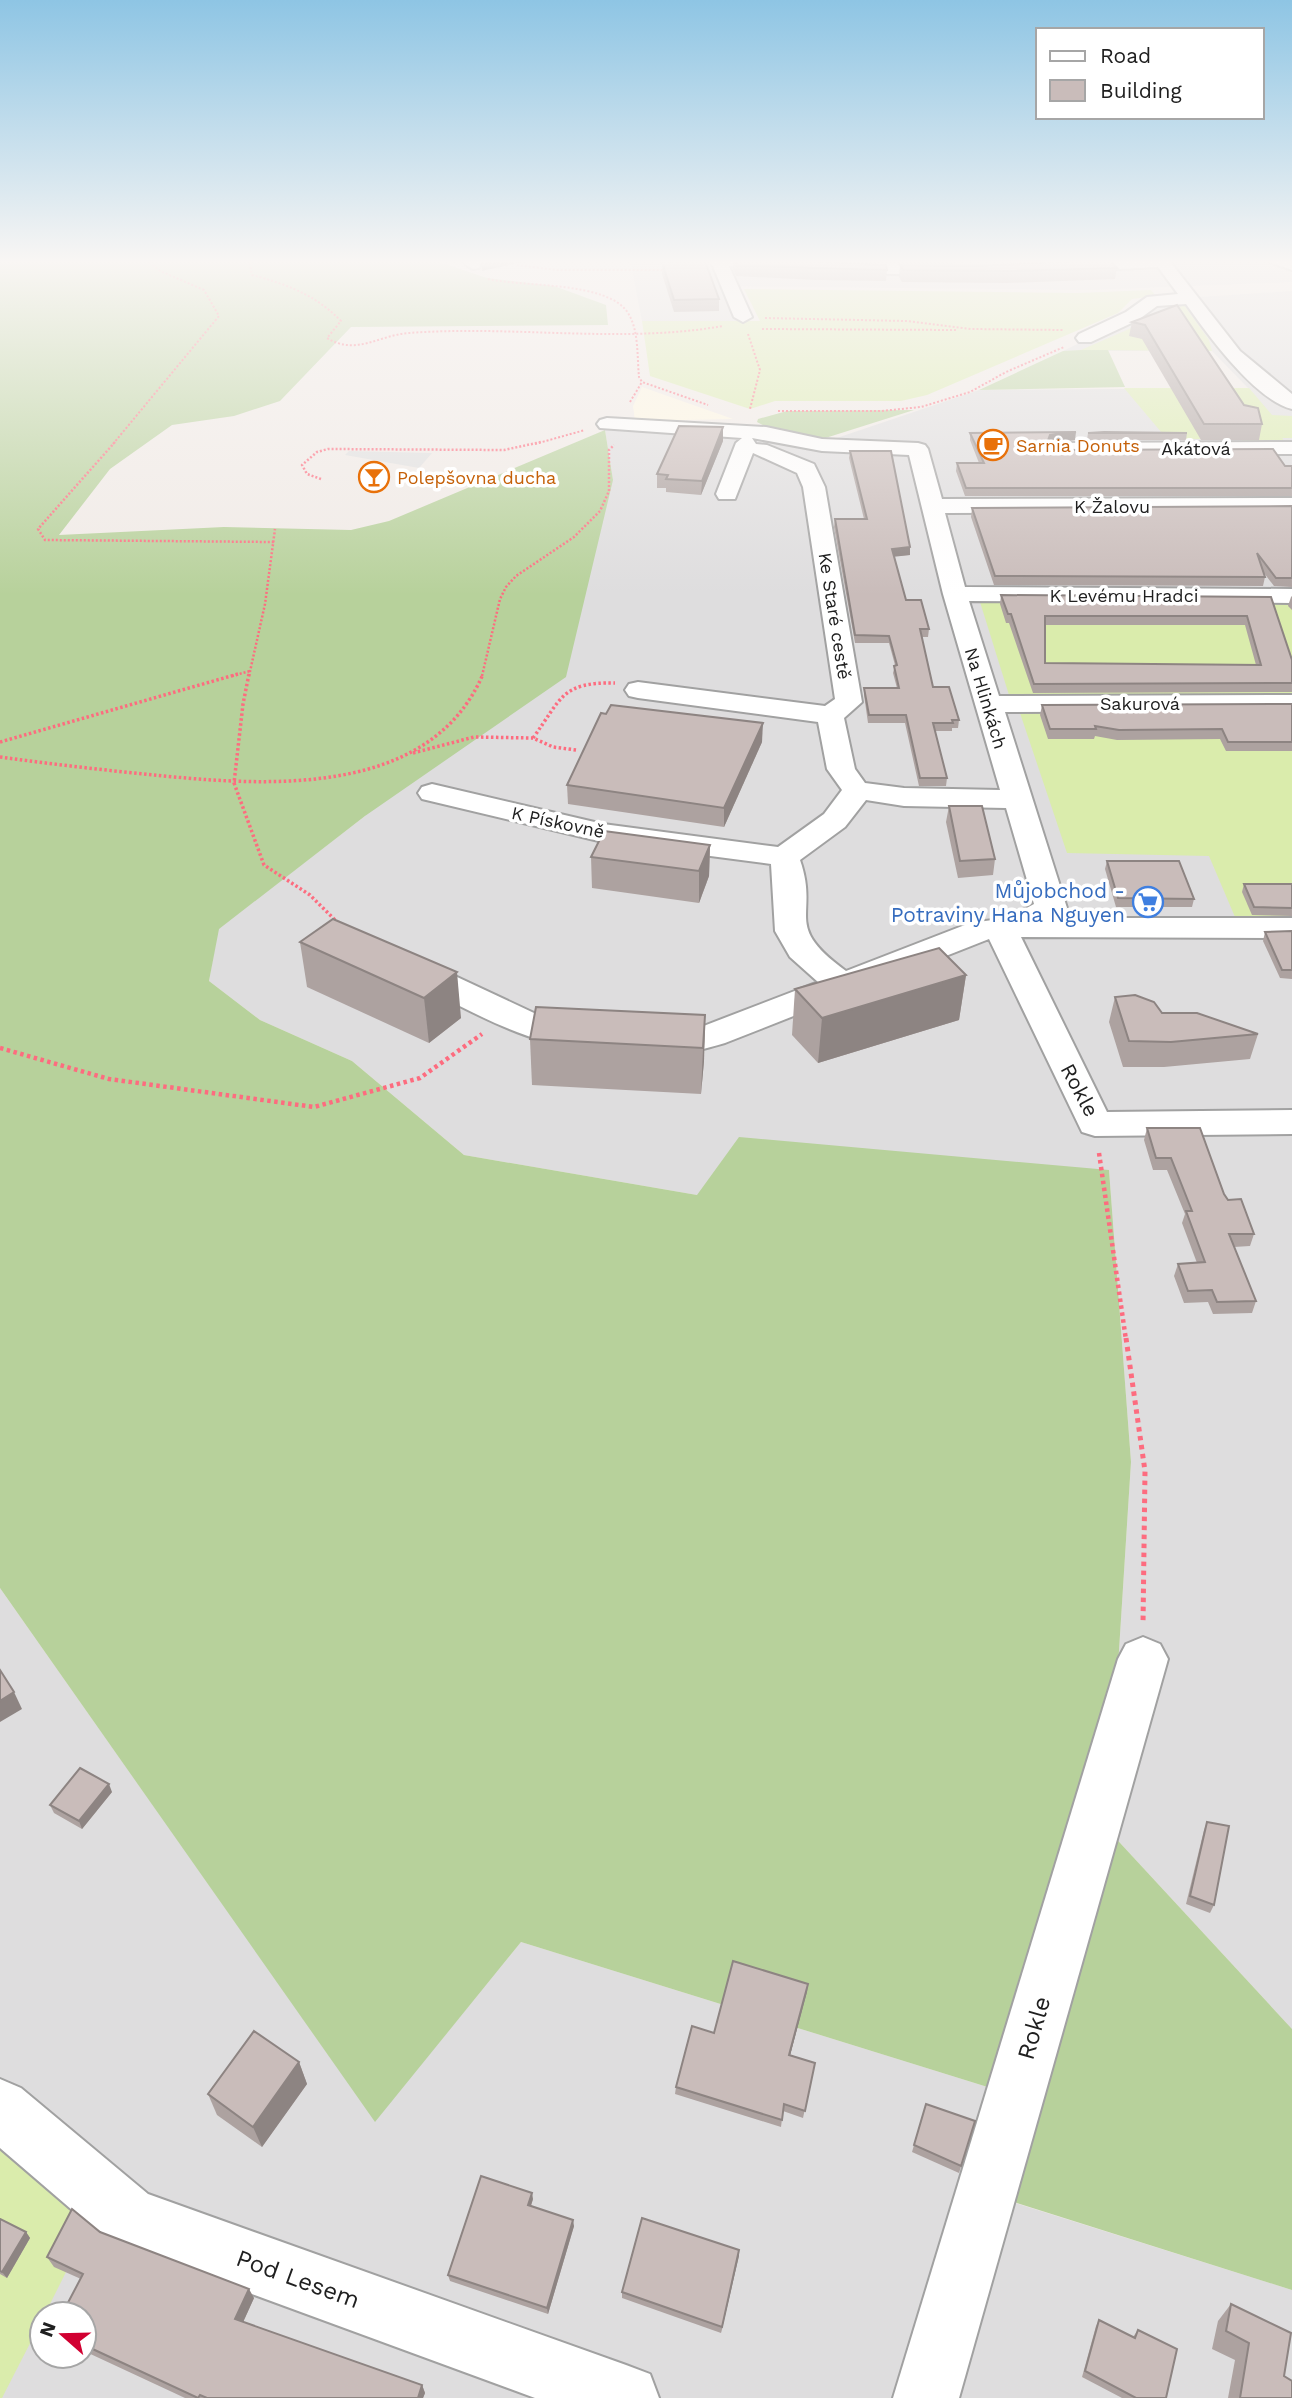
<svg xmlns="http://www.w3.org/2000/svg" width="1292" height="2398" font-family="'Work Sans',sans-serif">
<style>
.residential{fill:#deddde;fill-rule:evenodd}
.education{fill:#fff8e2}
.grass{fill:#daecac}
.forest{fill:#b7d19b}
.parking{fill:#e0e0e0}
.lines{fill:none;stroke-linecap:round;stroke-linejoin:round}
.minor-casing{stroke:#a1a1a1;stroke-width:4}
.path-far4{stroke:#fd6c7f;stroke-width:2;stroke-dasharray:2 2;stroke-linecap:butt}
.path-far3{stroke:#fd6c7f;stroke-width:2.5;stroke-dasharray:2 2;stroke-linecap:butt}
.path-far2{stroke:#fd6c7f;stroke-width:3.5;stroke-dasharray:2.5 2.5;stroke-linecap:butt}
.path-far1{stroke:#fd6c7f;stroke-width:4.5;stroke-dasharray:3.5 3.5;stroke-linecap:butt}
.path{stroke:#fd6c7f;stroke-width:5;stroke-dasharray:4.5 4.5;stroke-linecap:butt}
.minor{fill:#fff;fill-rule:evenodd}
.wall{fill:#ada2a0;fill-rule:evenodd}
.shaded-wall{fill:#8d8482}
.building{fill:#c9bcba;stroke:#8d8482;stroke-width:2;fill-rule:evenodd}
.labels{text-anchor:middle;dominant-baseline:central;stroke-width:7;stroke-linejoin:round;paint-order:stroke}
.far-food-label{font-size:18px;fill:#c56008;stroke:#fff;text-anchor:start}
.far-street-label{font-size:18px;fill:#202020;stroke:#fff}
.shop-label{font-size:21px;fill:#366cbe;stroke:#fff;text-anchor:end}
.street-label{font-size:21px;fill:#202020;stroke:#fff}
.near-street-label{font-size:24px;fill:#202020;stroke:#fff}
</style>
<rect width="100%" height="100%" fill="#f1ebe7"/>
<g class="residential">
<path d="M630,259h662v23l-201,8 -366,-4 14,35h-97z"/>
<path d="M1292,291v1738l-194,-210 -102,378 296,93v108h-1292v-810l375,533 146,-179 473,147 121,-376 16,-251 -22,-292 -412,25 -233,-40 -112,-94 -92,-41 -51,-39 9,-52 147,-113 248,-336 -8,-50 133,-4 81,18 160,-54 269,-2 -36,-37h-149l107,-52zM42,2314h42v42h-42z"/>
</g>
<path class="education" d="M642,387l91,32 -98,2 -2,-15z"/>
<g class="grass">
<path d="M744,289l334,4 73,-3 5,6 -24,3 -14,14 -191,82 -26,6h-126l-25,8 -100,-33 -8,-55h118z"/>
<path d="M1184,305l25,35 3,11 -131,-1z"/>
<path d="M1124,388h125l23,27 20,1v22h-10l6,7h-42l-5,-6h-74z"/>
<path d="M980,602l312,1v91l-283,1z"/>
<path d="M1020,713l272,1v204l-57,-1 -26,-61 -142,-3z"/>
<path d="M0,2149l80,68 -14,55 -21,42h-3v6l-40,78h-2z"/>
</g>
<g class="forest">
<path d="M0,259h430l57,19 67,8 52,19 2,20 -257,2 -71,74 -46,15 -62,9 -62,44 -51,66 165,-8 127,3 38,-9 216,-91 8,50 -47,197 -201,139 -146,113 -10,52 51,39 92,41 112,94 233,40 42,-58 370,33 22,292 -16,251 -121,376 -473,-147 -146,180 -375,-534z"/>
<path d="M1081,350h27l17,37 -146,3 84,-39z"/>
<path d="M914,410l-98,31 -42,-10 -17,-9 1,-3 29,-8z"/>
<path d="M1097,1818l195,211v261l-297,-94z"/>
</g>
<path class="parking" d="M349,451l83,2 -13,15 -74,-13z"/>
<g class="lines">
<g class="minor-casing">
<g id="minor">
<path d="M467,259h16l-4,9 -6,1 -8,-5z"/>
<path d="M710,259l241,6 8,5 -8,5 -114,-2 -108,-7 23,51 -9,5 -9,-5z"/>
<path d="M1122,259h46l72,92 52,43v15c-37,-9 -84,-74 -106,-105l-29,2 -19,14 -47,22h-12l-3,-4 3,-4 47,-22 21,-15 31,-3 -20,-27 -98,5 -8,-5 8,-5z"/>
<path d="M1267,259h25v11l-23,-8z"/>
<path d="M607,418l159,9 56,12 96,4 7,2 3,4 14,50 350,-1v14l-347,1 20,74 327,2v14l-323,-2 30,95 293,-1v16l-287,1 62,196 -10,10h235v20l-271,-1 86,175 185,-2v24l-197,2 -13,-4 -93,-193 -264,104c-28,8 -54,16 -83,9l-5,-8 5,-8c19,-5 39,-3 59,-9l117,-45 -28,-25 -15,-26 -4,-67 -168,-22 -181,-43 -4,-6 4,-6 10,-3 171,40 175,23 46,-33 18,-24 -15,-21 -9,-47 -180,-24 -9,-2 -4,-6 4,-6 9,-2 187,24 10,-7 -32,-212 -6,-14 -44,-20 -18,46h-16l-3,-5 20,-51 6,-5 -142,-10 -3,-4 3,-4zM752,438l70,13 87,4 34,139 57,196 -96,-2 -39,-5 -10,-14 -11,-51 18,-16 -37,-215 -11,-23 -47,-19 -11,-1zM866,800l38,6 102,2 28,96 -26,14 -38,5 -124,48c-65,-47 -26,-54 -46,-111l45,-33z"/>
<path d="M1292,442v12l-234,1 -7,-2 -3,-4 3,-4 7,-2z"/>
<path d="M413,959l12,3 126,59 45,8 5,8 -5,8c-51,13 -147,-46 -195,-69l-5,-7 5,-7z"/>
<path d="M1143,1637l17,7 8,15 -209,739h-66l225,-739 8,-15z"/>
<path d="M0,2079l21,9 127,106 478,171 24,9 9,24h-124l-406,-149 -22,-9 -107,-92z"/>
</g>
</g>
<g class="path-far4">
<path d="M249,259l3,16c34,9 64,20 89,46l-14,17c29,18 52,-3 82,-5 104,-8 211,11 314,-7"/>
<path d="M517,265l40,5h109"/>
<path d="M488,279c34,8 120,2 140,34 11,17 9,44 11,64l3,5 66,23"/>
<path d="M765,318l141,3 65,8 92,1"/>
<path d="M762,329l195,1"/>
<path d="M748,334l12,36 -10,39"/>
<path d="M630,402l12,-20"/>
<path d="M778,411h103l40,-4 49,-15 36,-20 58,-25"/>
<path d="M113,444l106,-128 -15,-26 -44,-19 -11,-9"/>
<path d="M535,444l50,-14"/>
</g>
<g class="path-far3">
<path d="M115,442l-77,87 7,11 229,2"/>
<path d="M321,479l-14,-5 -5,-9 15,-13 11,-3 176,1 37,-8"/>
<path d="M232,676l18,-5"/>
<path d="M249,676l16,-72 10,-75"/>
<path d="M482,676l18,-77 6,-12 10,-11 58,-39 26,-26 9,-20v-41l5,-5"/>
</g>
<g class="path-far2">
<path d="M249,674l-6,30 -9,79 30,82 46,30 29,29"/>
<path d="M0,742l238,-68"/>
<path d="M576,750l-23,-3 -20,-9c29,-40 28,-56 82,-55"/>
<path d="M413,753l61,-16 59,1"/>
<path d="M0,757c51,7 103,13 154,18 110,11 276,24 329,-101"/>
</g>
<g class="path-far1">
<path d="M0,1048l109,31 205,28 106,-29 62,-44"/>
<path d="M1099,1153l27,187"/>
</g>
<path class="path" d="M1126,1338l19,133 -2,153"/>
<use href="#minor" class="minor"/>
</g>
<g class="wall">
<path d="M733,259h30l124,11 -1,11 -70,-1 -80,-4 -3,-7z"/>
<path d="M823,259h258l-112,3z"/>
<path d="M662,262l57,37v12l-45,1 -12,-38z"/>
<path d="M900,265l217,3 -2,11 -108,4 -105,-1 -3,-5z"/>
<path d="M1177,305l67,100 18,19 -3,16h-58l-59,-101 -13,-3 3,-14z"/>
<path d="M723,427v14l-22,54 -35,-3v-4h-9v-14z"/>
<path d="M970,433l105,7 -26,4 10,6 233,16v30h-327l-9,-25 1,-8h22l-9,-23z"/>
<path d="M1088,433h99l-1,7h-99z"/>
<path d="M850,451l60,96v8l-16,1 12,44 23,29 -1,8h-7l12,50 26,33 -1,8h-6v3h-17l12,47 -1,8h-27l-14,-63h-37l-4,-28v-7h33l-4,-15 2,-8 -6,-22h-34l-21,-116 1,-8h29l-15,-61z"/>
<path d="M1292,506v81l-18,-1 -10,-13 1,4 -2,9 -269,-1 -23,-68 1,-9z"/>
<path d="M1001,595l270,2 21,63v32l-259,1 -24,-70h-3l-6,-19zM1045,625h200l11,40 -211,-2z"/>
<path d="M1292,596v14l-4,-4 3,-9z"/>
<path d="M1292,704v47h-66l-6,-12 -103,1 -22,-4 -1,3h-46l-8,-24 2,-10z"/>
<path d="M762,742l-38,85 -156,-23 -1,-19z"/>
<path d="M949,806l46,53 -2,16 -35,3 -12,-56z"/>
<path d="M710,845l-1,31 -10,27 -107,-15 -1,-31z"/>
<path d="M1107,861l87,38 -2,8h-76l-11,-38z"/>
<path d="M1244,884h48v32l-40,-1 -10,-23z"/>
<path d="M333,919l128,99 -32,25 -122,-56 -7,-45z"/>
<path d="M1292,931v48l-12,-1 -17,-37 2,-9z"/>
<path d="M966,975l-7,45 -141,43 -26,-28 3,-46z"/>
<path d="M1115,997l47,16 96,21 -8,25 -86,8h-41l-14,-45z"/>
<path d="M705,1015l-1,46 -3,33 -169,-9 -2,-46z"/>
<path d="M1147,1128l77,66 30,40 -4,12 -16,1 22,54 -4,12 -39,1 -5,-12 -24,1 -10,-27 4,-12 19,-1 -15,-40 3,-9 -18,-44h-14l-9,-30z"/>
<path d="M112,1792l-30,37 -28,-16 -4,-8z"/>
<path d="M1207,1822l7,83 -4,8 -24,-9 18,-74z"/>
<path d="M808,1984l-18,72 25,7 -12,55 -20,-7 -2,16 -106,-33 1,-7 38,-54z"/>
<path d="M299,2062l8,22 -45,63 -45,-32 -9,-21z"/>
<path d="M926,2104l49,17 -16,52 -47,-21z"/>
<path d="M533,2199l-2,7 43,20 -26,88 -98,-33 -2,-6z"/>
<path d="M0,2219l26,13 4,6 -23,40 -7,-4z"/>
<path d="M100,2232l154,66 -11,24 179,63 3,8 -2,5h-238l-101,-47v-37l-3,-35 -27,-12 -7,-10z"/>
<path d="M739,2250l-18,83 -99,-35v-6z"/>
<path d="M1231,2304l53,72 8,22h-64l7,-38 -23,-11 6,-28z"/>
<path d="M1099,2320l34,17 5,-7 28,68h-44l-40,-21 14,-51z"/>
</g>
<g class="shaded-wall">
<path d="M493,259h38v1l-49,11 -1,-9z"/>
<path d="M723,427v14l-22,54 1,-14z"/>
<path d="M1076,432l-1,8 -26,3h-2l3,-8z"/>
<path d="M910,547v8l-18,2v-8z"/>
<path d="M763,723l-1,19 -38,85v-19z"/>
<path d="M710,845l-1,31 -10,27v-32z"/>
<path d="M457,972l4,46 -32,25 -5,-45z"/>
<path d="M966,975l-7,45 -141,43 4,-45z"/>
<path d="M705,1015l-1,46 -3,33 2,-46z"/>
<path d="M14,1692l8,17 -22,13v-21z"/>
<path d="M109,1784l3,8 -30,37 -3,-8z"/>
<path d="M808,1984l-1,8 -19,71 1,-8z"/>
<path d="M299,2062l8,22 -45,63 -9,-20z"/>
<path d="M532,2193l1,6 -4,12 -1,-6z"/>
<path d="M573,2220l1,6 -26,88 -1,-6z"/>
<path d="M26,2232l4,6 -23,40 -5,-6z"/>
<path d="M739,2250v6l-18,77 1,-6z"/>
<path d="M249,2289l5,9 -14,31 -5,-10z"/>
<path d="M422,2385l3,8 -2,5h-5z"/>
</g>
<g class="building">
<path d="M734,259h29l123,6 1,5 -71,-2 -79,-3z"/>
<path d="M1109,260l8,8 -109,3 -105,-1 -3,-5 70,1z"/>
<path d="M705,261l14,38 -45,1 -12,-38z"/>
<path d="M1177,305l67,100 14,3 4,16h-58l-59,-99 -13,-3z"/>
<path d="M679,426l44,1 -21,54 -36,-2 2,-4 -11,-1z"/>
<path d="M1076,432l-26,3 -3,8 12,7 214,-1 12,17h7v22h-326l-9,-25h27l-14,-30z"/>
<path d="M1104,432l83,1h-99z"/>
<path d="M850,451h41l19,96 -18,2 14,51h15l8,29h-9l13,58h16l10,33h-7l1,3h-20l14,55h-27l-14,-63h-37l-5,-27h35l-5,-22 3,-1 -8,-29 -34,-1 -20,-116h32z"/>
<path d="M1292,506v72h-16l-19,-25 8,24 -270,-1 -23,-68z"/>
<path d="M1001,595l270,2 21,63v23l-258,1 -23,-70h-3zM1045,616h202l14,49 -216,-2z"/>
<path d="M1292,704v38h-64l-6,-13 -103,1 -24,-4 1,3h-46l-8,-24z"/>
<path d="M611,705l152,18 -39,85 -157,-23 34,-72 5,1z"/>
<path d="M949,806h33l13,53 -35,2z"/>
<path d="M604,831l106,14 -11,26 -108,-14z"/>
<path d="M1107,861h72l15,38 -76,-1z"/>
<path d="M1244,884h48v24l-38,-1z"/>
<path d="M333,919l124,53 -33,26 -124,-56z"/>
<path d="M1292,931v39h-10l-17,-38z"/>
<path d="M939,948l27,27 -144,43 -27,-29z"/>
<path d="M1135,995l19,7 8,11h35l61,21 -87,8 -42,-1 -14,-44z"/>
<path d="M536,1007l169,8 -2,33 -173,-9z"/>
<path d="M1147,1128h53l24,66 4,6 13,-1 13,35h-25l27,67 -39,1 -5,-12 -24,1 -10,-27 27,-2 -19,-51h6l-21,-53h-15z"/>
<path d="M0,1670l14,22 -14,9z"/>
<path d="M80,1768l29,16 -30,37 -29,-16z"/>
<path d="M1207,1822l22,4 -15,79 -24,-9z"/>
<path d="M733,1961l75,23 -19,71 26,8 -10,48 -21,-7 -2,16 -106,-33 16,-61 22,7z"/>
<path d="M254,2031l45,31 -46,65 -45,-33z"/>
<path d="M926,2104l49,17 -14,45 -47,-21z"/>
<path d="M481,2176l51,17 -4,12 45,15 -26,88 -99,-33z"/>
<path d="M72,2209l28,23 149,57 -14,30 187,66 -4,13h-211l-7,-3 -2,3 -114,-53v-31h-22l21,-40 -36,-17z"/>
<path d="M642,2218l97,32 -17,77 -100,-35z"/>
<path d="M0,2219l26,13 -24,40 -2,-1z"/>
<path d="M1231,2304l60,29 -7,43 8,5v17h-52l9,-55 -23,-12z"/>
<path d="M1099,2320l36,18 3,-8 39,19 -11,49h-30l-51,-27z"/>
</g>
<linearGradient id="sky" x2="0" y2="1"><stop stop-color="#8ec5e4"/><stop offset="0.44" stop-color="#f9f6f4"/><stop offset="1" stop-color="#f9f6f4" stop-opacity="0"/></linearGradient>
<rect width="1292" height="595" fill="url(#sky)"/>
<defs>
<g id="cafe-ring" transform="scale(1.575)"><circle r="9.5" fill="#fff" stroke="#e8710a" stroke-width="1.5"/><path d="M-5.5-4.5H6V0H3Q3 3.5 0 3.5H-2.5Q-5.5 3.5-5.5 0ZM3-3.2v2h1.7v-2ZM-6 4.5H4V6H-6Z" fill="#e8710a"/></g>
<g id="bar-ring" transform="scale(1.575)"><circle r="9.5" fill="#fff" stroke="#e8710a" stroke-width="1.5"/><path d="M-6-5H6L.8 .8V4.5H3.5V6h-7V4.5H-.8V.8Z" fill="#e8710a"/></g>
<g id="supermarket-ring" transform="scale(1.575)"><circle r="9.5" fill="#fff" stroke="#3f7fe0" stroke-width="1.5"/><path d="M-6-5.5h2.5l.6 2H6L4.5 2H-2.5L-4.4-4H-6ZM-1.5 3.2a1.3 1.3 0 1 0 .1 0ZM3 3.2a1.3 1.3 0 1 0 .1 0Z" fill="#3f7fe0"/></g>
</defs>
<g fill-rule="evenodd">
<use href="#cafe-ring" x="993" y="445"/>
<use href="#bar-ring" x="374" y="477"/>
<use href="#supermarket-ring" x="1148" y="902"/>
</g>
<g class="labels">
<g class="far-food-label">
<text x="1016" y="445">Sarnia Donuts</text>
<text x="397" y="477">Polepšovna ducha</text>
</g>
<g class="far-street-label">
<text x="1196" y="448">Akátová</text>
<text x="1112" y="506">K Žalovu</text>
<text x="1124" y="595">K Levému Hradci</text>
<text transform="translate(835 616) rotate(81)">Ke Staré cestě</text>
<text transform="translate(986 698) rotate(73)">Na Hlinkách</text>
<text x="1140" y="703">Sakurová</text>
<text transform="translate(558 822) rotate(12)">K Pískovně</text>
</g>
<g class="shop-label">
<text x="1125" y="890">Můjobchod -<tspan x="1125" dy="24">Potraviny Hana Nguyen</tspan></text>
</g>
<g class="street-label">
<text transform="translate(1080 1090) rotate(62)">Rokle</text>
</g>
<g class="near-street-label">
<text transform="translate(1034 2028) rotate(-74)">Rokle</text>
<text transform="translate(298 2279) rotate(20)">Pod Lesem</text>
</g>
</g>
<rect x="1036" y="28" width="228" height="91" fill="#ffffff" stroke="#a6a6a6" stroke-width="2"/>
<rect x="1050" y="51" width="35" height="10" fill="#ffffff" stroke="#a6a6a6" stroke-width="2"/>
<text x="1100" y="63" font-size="21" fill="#202020">Road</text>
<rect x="1050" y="80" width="35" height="21" fill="#c9bcba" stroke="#a6a6a6" stroke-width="2"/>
<text x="1100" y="98" font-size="21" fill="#202020">Building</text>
<g transform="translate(63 2335) rotate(290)"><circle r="33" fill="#ffffff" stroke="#a6a6a6" stroke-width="2"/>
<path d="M0-5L12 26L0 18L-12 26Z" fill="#d10031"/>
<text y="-10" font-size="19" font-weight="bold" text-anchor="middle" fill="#202020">N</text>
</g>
</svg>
